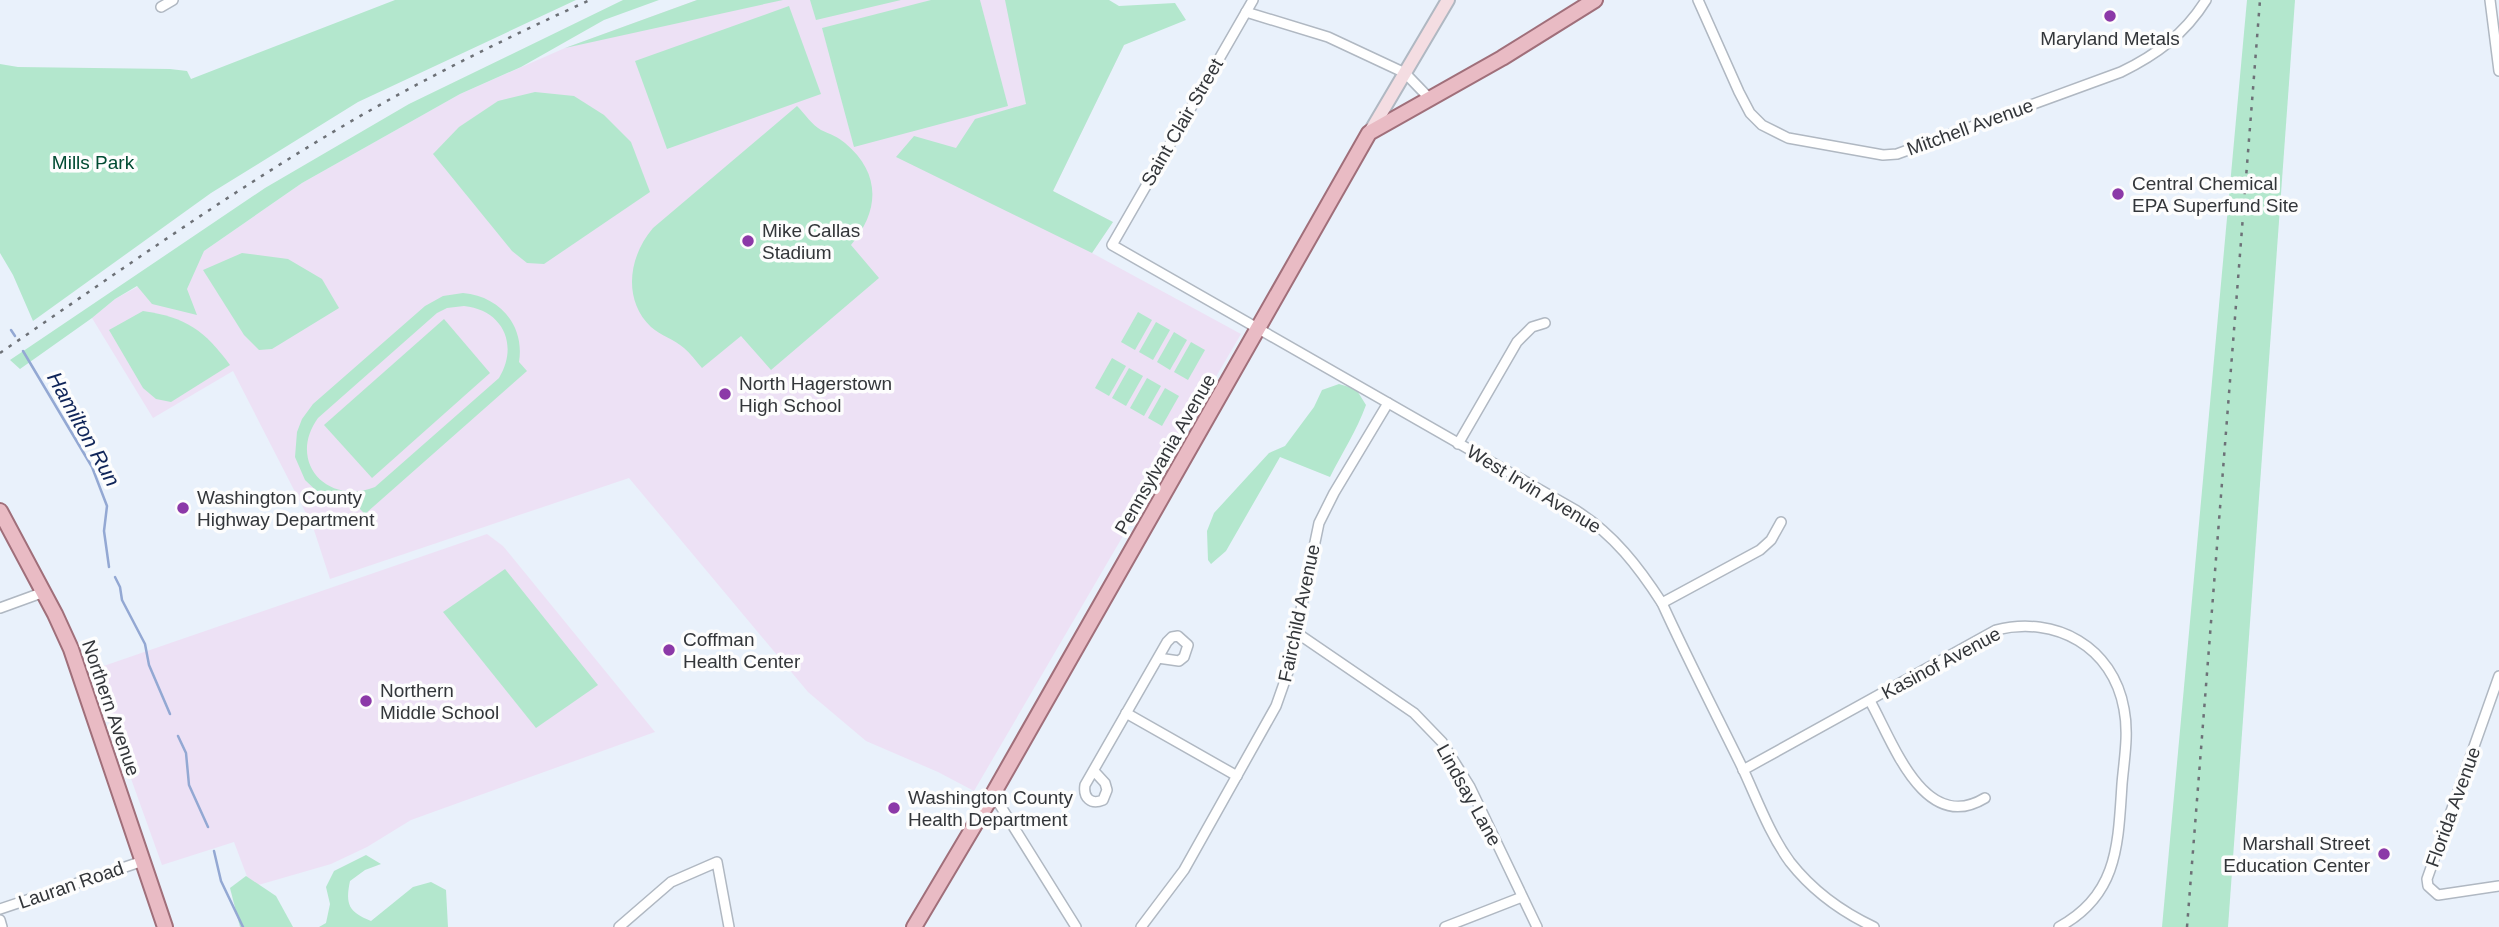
<svg xmlns="http://www.w3.org/2000/svg" width="2499" height="927" font-family="Arial,sans-serif">
<style>
.education{fill:#ede1f5}
.green{fill:#b3e7cd;fill-rule:evenodd}
.lines{fill:none;stroke-linecap:round;stroke-linejoin:round}
.stream{stroke:#93a8d3;stroke-width:2.5}
.street-casing{stroke:#b0b8c2;stroke-width:12}
.secondary-casing{stroke:#b0b8c2;stroke-width:16}
.primary-casing{stroke:#a06f7a;stroke-width:18}
.street{stroke:#fff;stroke-width:9}
.secondary{stroke:#f4dde2;stroke-width:12}
.primary{stroke:#e9bbc4;stroke-width:14}
.rail{stroke:#6d7177;stroke-width:2.5;stroke-dasharray:3.5 7;stroke-linecap:butt}
.poi-dot{fill:#8c39a8;stroke:#fdfdfd;stroke-width:2.5}
.labels{text-anchor:middle;dominant-baseline:central;stroke-width:7;stroke-linejoin:round;paint-order:stroke}
.poi-label{font-size:19px;fill:#33363a;stroke:#fdfdfd;text-anchor:start}
.street-label{font-size:19px;fill:#33363a;stroke:#fdfdfd}
.park-label{font-size:19px;fill:#014b33;stroke:#fdfdfd}
.water-label{font-size:21px;font-style:italic;fill:#102559;stroke:#fdfdfd}
</style>
<rect width="100%" height="100%" fill="#e9f1fb"/>
<g class="education">
<path d="M697,0h412l15,45 -71,146 60,31 -21,31 149,81 -267,457 -36,-19 -72,-31 -58,-49 -179,-214 -299,101 -17,-52 -80,-156 -80,47 -61,-100 23,-19 89,-48 98,-68 158,-89 105,-46z"/>
<path d="M487,534l16,12 152,186 -244,88 -44,27 -36,17 -80,23 -17,-45 -72,23 -70,-195z"/>
</g>
<g class="green">
<path d="M395,0h181l-218,102 -147,91 -178,128 -20,-46 -13,-22v-189l18,3 152,2 17,2 4,8z"/>
<path d="M623,0h36l-55,20 -83,47 -61,27 -158,89 -98,68 -17,38 10,26 -45,-11 -15,-18 -22,13 -23,19 -72,51 -10,-9 255,-172 144,-84z"/>
<path d="M697,0h86l-218,48z"/>
<path d="M810,0h91l-85,20z"/>
<path d="M931,0h49l28,106 -154,41 -32,-119z"/>
<path d="M1005,0h104l10,6 56,-3 11,17 -62,25 -71,146 60,31 -21,31 -196,-96 18,-21 42,12 19,-29 51,-15z"/>
<path d="M2247,0h48l-67,927h-66z"/>
<path d="M789,6l32,88 -154,55 -32,-88z"/>
<path d="M535,92l39,4 30,19 27,27 19,50 -106,72 -17,-1 -15,-12 -79,-97 26,-27 39,-26z"/>
<path d="M797,106c8,8 15,19 24,24 9,4 17,7 24,13 36,30 35,67 6,102l28,33 -108,92 -30,-34 -39,32c-6,-7 -12,-15 -18,-20 -10,-9 -23,-12 -33,-21 -29,-28 -22,-71 2,-99z"/>
<path d="M242,253l46,6 34,20 17,29 -67,41 -13,1 -15,-15 -41,-65z"/>
<path d="M463,293c36,3 62,32 56,69l8,9 -162,143 -8,-8 -17,-3 -17,-6 -18,-17 -10,-23 2,-25 5,-13 11,-15 112,-98 18,-10zM464,306c39,4 55,39 35,72l-124,109c-49,19 -88,-26 -57,-69l119,-105 10,-5z"/>
<path d="M143,311c43,6 62,20 87,54l-59,37 -15,-3 -13,-11 -34,-58z"/>
<path d="M1138,312l14,8 -17,30 -14,-8z"/>
<path d="M444,319l46,54 -118,105 -48,-53z"/>
<path d="M1156,322l14,8 -17,30 -14,-8z"/>
<path d="M1174,332l13,8 -17,30 -13,-8z"/>
<path d="M1191,342l14,8 -17,30 -14,-8z"/>
<path d="M1112,358l14,8 -17,30 -14,-8z"/>
<path d="M1129,368l14,8 -17,30 -14,-8z"/>
<path d="M1147,378l14,8 -17,30 -14,-8z"/>
<path d="M1339,384l17,5 10,16c-9,25 -24,48 -36,72l-50,-20 -54,94 -15,13 -3,-4 -1,-29 7,-18 55,-60 16,-7 29,-39 8,-17z"/>
<path d="M1165,388l14,8 -17,30 -14,-8z"/>
<path d="M505,569l93,116 -62,43 -93,-116z"/>
<path d="M366,855l15,9 -16,6 -15,11c-5,24 -1,31 21,40l42,-34 18,-5 15,8 2,37h-129l7,-4 4,-19 -4,-17 8,-16z"/>
<path d="M246,876l30,20 17,31h-53l-10,-39z"/>
</g>
<g class="lines">
<g class="stream">
<path d="M11,330l4,6"/>
<path d="M23,351l69,116 15,39 -3,25 5,36"/>
<path d="M115,577l5,10 2,13 23,44 4,21 21,49"/>
<path d="M178,736l8,17 3,32 19,42"/>
<path d="M214,851l7,30 22,46"/>
</g>
<g class="street-casing">
<g id="street">
<path d="M1253,0l-141,245 465,266c37,24 61,55 85,92 25,55 53,109 80,164 15,32 27,66 48,95 22,28 52,50 84,65"/>
<path d="M1698,0l41,92 11,21 12,12 26,13 95,17 14,-1 224,-82c35,-17 64,-38 85,-72"/>
<path d="M2490,0l9,71"/>
<path d="M161,7l12,-7"/>
<path d="M1246,12l82,25 77,36 26,27"/>
<path d="M1458,444l59,-102 15,-15 13,-4"/>
<path d="M1662,603l98,-53 11,-10 10,-18"/>
<path d="M0,608l44,-16"/>
<path d="M1297,633l117,80 28,29 28,45 67,140"/>
<path d="M2499,676l-72,203 1,7 10,9 61,-9"/>
<path d="M1870,701c23,41 54,134 115,97"/>
<path d="M1126,713l111,63"/>
<path d="M1743,770l253,-140c60,-15 117,17 128,79 5,25 0,51 -2,75 -4,61 -4,111 -63,143"/>
<path d="M1094,771l11,12 2,7 -4,10c-12,5 -20,-2 -18,-15l82,-143 5,-5 6,-1 10,9 -4,12 -5,4 -21,-3"/>
<path d="M993,794l83,133"/>
<path d="M0,909l143,-48"/>
<path d="M0,920l2,7"/>
<path d="M619,927l52,-45 46,-20 12,65"/>
<path d="M1141,927l43,-57 92,-164 12,-34 31,-149 15,-30 54,-90"/>
<path d="M1445,927l77,-30"/>
</g>
</g>
<g class="secondary-casing">
<path id="secondary" d="M1370,132l78,-132"/>
</g>
<g class="primary-casing">
<g id="primary">
<path d="M0,511l55,103 16,35 94,278"/>
<path d="M914,927l79,-133 376,-661 133,-75 93,-58"/>
</g>
</g>
<use href="#street" class="street"/>
<use href="#secondary" class="secondary"/>
<use href="#primary" class="primary"/>
<g class="rail">
<path d="M0,353c105,-72 209,-146 318,-212 87,-53 179,-99 272,-141"/>
<path d="M2187,927l73,-927"/>
</g>
</g>
<g class="poi-dot">
<circle cx="2110" cy="16" r="7"/>
<circle cx="2118" cy="194" r="7"/>
<circle cx="748" cy="241" r="7"/>
<circle cx="725" cy="394" r="7"/>
<circle cx="183" cy="508" r="7"/>
<circle cx="669" cy="650" r="7"/>
<circle cx="366" cy="701" r="7"/>
<circle cx="894" cy="808" r="7"/>
<circle cx="2384" cy="854" r="7"/>
</g>
<g class="labels">
<g class="poi-label">
<text x="2110" y="38" text-anchor="middle">Maryland Metals</text>
<text x="2132" y="183">Central Chemical<tspan x="2132" dy="22">EPA Superfund Site</tspan></text>
<text x="762" y="230">Mike Callas<tspan x="762" dy="22">Stadium</tspan></text>
<text x="739" y="383">North Hagerstown<tspan x="739" dy="22">High School</tspan></text>
<text x="197" y="497">Washington County<tspan x="197" dy="22">Highway Department</tspan></text>
<text x="683" y="639">Coffman<tspan x="683" dy="22">Health Center</tspan></text>
<text x="380" y="690">Northern<tspan x="380" dy="22">Middle School</tspan></text>
<text x="908" y="797">Washington County<tspan x="908" dy="22">Health Department</tspan></text>
<text x="2370" y="843" text-anchor="end">Marshall Street<tspan x="2370" dy="22">Education Center</tspan></text>
</g>
<g class="street-label">
<text transform="translate(1182 122) rotate(-60)">Saint Clair Street</text>
<text transform="translate(1970 127) rotate(-20)">Mitchell Avenue</text>
<text transform="translate(1165 454) rotate(-60)">Pennsylvania Avenue</text>
<text transform="translate(1534 489) rotate(31)">West Irvin Avenue</text>
<text transform="translate(1299 613) rotate(-78)">Fairchild Avenue</text>
<text transform="translate(1941 663) rotate(-28)">Kasinof Avenue</text>
<text transform="translate(111 708) rotate(71)">Northern Avenue</text>
<text transform="translate(1469 795) rotate(61)">Lindsay Lane</text>
<text transform="translate(2453 807) rotate(-70)">Florida Avenue</text>
<text transform="translate(71 885) rotate(-19)">Lauran Road</text>
</g>
<g class="park-label">
<text x="93" y="162">Mills Park</text>
</g>
<g class="water-label">
<text transform="translate(84 429) rotate(61)">Hamilton Run</text>
</g>
</g>
</svg>
